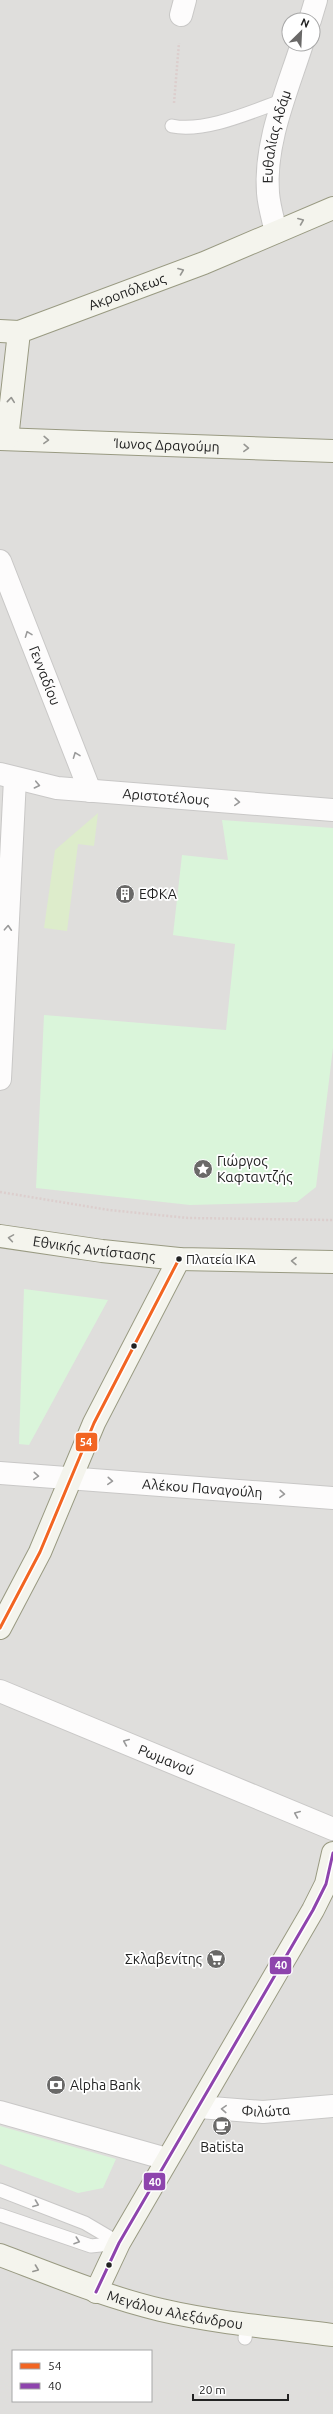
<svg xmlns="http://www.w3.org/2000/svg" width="333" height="2414" font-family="Ubuntu,sans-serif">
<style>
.residential{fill:#dfdedc;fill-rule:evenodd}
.grass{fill:#ddeccb}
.park{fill:#daf5da}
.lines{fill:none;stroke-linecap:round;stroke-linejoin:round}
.lane-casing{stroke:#c9c8c7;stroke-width:15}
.street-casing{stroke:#c9c8c7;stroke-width:24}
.secondary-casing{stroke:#999a82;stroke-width:24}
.path{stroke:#dccecd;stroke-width:2.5;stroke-dasharray:2 2;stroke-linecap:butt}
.lane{stroke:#fdfcfc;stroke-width:13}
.street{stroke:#fdfcfc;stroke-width:22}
.secondary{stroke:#f4f4ed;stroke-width:22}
.bus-1-casing{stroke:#fff;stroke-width:6}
.bus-2-casing{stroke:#fff;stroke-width:6}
.bus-1{stroke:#f26522;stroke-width:3}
.bus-2{stroke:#8e44ad;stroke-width:3}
.oneway{stroke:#969692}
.oneway2{stroke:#9a9a9a}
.bus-dot{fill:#222;stroke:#fff;stroke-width:1.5}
.labels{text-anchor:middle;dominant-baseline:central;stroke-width:3.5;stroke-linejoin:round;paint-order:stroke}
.bus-label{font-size:13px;fill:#222;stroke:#fff;text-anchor:start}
.street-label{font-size:14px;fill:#222;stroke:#fff}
.poi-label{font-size:14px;fill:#222;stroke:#fff;text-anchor:start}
.line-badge{stroke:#fff;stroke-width:1.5}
.badge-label{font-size:11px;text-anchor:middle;font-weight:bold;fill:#fff}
</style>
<rect width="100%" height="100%" fill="#f0eeeb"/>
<path class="residential" d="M0,0h333v2414h-333zM289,20h24v24h-24zM13,2351h138v50h-138z"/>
<path class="grass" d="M98,813l-4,33 -16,-2 -11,87 -23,-3 11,-78z"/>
<g class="park">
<path d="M222,820l111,8v220l-17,139 -19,15 -107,3 -154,-17 8,-173 182,15 9,-86 -62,-9 9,-80 46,5z"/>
<path d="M24,1289l84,11 -79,145 -10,-1z"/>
<path d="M0,2126l116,33 -13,29 -25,5 -78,-29z"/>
</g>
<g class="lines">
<g class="lane-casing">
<g id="lane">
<path d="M172,126c33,7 81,-15 112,-26"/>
<path d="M0,2190l85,33 34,20"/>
<path d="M0,2215l91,31 28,-3"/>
<path d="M245,2338l2,-14"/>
</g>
</g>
<g class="street-casing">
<g id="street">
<path d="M181,15l4,-15"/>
<path d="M310,20l6,-20"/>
<path id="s1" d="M276,232c-3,-13 -7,-26 -8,-39 -4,-50 19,-102 34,-149"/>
<path id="s2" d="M0,561l90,230"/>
<path id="s3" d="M0,774l57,14 276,22"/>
<path d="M0,1079l15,-300"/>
<path id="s4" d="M0,1473l333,25"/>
<path id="s5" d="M0,1691l333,138"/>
<path id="s6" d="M199,2107l64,5 70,-6"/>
<path d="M0,2112l167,47"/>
</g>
</g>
<g class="secondary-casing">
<g id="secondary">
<path d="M0,331l19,1"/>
<path id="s7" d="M0,439l333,12"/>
<path id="s8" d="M7,439l12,-107 185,-69 129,-55"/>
<path id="s9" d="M0,1236l102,15 77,8 154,3"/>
<path d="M0,1628l40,-76 54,-129 85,-164"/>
<path id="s10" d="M0,2255c53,20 106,42 161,55 56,13 115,18 172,25"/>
<path d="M96,2292l23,-49 194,-333 13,-26 7,-31"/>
</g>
</g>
<g class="path">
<path d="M174,103l5,-60"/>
<path d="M0,1192l109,18 79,8 145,2"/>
</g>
<use href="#lane" class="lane"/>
<use href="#street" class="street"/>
<use href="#secondary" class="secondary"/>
<g class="bus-1-casing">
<path id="bus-1" d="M0,1628l40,-76 54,-129 85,-164"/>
</g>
<g class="bus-2-casing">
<path id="bus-2" d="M96,2292l23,-49 194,-333 13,-26 7,-31"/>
</g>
<use href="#bus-1" class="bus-1"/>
<use href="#bus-2" class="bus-2"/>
</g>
<defs><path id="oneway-chevron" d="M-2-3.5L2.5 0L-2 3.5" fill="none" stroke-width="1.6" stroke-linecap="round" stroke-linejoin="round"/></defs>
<g class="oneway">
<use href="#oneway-chevron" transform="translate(301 221) rotate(-22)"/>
<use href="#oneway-chevron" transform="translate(181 271) rotate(-21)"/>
<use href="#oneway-chevron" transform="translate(11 400) rotate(-84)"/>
<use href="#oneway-chevron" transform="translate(46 440) rotate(2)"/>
<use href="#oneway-chevron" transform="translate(246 448) rotate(2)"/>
<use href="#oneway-chevron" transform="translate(11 1238) rotate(-171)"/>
<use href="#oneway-chevron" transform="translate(294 1261) rotate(-179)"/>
<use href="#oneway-chevron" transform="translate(36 2269) rotate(21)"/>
</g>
<g class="oneway2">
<use href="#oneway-chevron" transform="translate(28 634) rotate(-111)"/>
<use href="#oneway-chevron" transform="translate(76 755) rotate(-111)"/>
<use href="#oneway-chevron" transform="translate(37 785) rotate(12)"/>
<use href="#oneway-chevron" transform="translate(237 802) rotate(4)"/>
<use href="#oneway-chevron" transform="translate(8 928) rotate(-87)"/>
<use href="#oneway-chevron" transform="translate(36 1476) rotate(4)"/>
<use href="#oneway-chevron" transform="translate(110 1481) rotate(4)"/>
<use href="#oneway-chevron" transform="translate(282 1494) rotate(4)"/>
<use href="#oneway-chevron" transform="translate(126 1742) rotate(-157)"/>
<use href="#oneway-chevron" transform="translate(297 1814) rotate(-157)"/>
<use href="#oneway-chevron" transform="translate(224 2109) rotate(-177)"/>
<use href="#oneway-chevron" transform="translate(36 2204) rotate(21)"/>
<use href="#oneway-chevron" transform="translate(77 2241) rotate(19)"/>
</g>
<defs>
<g id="building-disc" transform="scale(1)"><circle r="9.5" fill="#6a6968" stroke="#fff"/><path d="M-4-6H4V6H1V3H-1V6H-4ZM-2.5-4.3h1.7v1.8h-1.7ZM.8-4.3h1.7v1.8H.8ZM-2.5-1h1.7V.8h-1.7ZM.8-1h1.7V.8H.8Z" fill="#fff"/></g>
<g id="sight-disc" transform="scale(1)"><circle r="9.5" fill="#6a6968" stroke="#fff"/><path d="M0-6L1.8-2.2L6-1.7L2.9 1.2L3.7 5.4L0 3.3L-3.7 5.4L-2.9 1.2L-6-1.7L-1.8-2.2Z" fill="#fff"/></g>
<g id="supermarket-disc" transform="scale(1)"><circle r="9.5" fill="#6a6968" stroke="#fff"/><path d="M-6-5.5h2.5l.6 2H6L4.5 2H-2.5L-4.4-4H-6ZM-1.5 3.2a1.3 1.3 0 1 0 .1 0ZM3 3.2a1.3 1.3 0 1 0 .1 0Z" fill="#fff"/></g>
<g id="bank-disc" transform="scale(1)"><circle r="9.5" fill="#6a6968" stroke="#fff"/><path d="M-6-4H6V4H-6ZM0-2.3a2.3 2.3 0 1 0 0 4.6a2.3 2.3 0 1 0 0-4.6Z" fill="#fff"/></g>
<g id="cafe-disc" transform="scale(1)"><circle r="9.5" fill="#6a6968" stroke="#fff"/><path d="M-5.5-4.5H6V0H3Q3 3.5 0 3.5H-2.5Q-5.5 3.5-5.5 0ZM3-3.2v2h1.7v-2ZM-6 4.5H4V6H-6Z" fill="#fff"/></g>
</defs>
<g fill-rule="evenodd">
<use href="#building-disc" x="125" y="894"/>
<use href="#sight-disc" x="203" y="1169"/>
<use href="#supermarket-disc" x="216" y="1959"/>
<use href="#bank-disc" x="56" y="2085"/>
<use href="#cafe-disc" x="222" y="2126"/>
</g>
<g class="bus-dot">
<circle cx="179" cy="1259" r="3.5"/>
<circle cx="134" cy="1346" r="3.5"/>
<circle cx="109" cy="2265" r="3.5"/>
</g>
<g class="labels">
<g class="bus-label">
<text x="186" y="1259">Πλατεία ΙΚΑ</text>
</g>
<g class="street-label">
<text stroke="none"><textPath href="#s1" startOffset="97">Ευθαλίας Αδάμ</textPath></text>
<text stroke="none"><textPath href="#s8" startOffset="223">Ακροπόλεως</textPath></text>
<text stroke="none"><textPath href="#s7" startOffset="167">Ίωνος Δραγούμη</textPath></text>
<text stroke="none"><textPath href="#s2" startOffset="123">Γενναδίου</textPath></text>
<text stroke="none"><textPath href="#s3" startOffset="168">Αριστοτέλους</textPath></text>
<text stroke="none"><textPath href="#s9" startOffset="95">Εθνικής Αντίστασης</textPath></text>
<text stroke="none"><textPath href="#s4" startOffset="203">Αλέκου Παναγούλη</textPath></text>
<text stroke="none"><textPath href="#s5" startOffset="180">Ρωμανού</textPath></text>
<text stroke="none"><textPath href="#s6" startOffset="67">Φιλώτα</textPath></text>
<text stroke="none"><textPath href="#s10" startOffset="184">Μεγάλου Αλεξάνδρου</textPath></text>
</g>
<g class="poi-label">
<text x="139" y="894">ΕΦΚΑ</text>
<text x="217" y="1161">Γιώργος<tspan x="217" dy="16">Καφταντζής</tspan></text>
<text x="202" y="1959" text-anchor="end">Σκλαβενίτης</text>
<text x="70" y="2085">Alpha Bank</text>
<text x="222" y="2147" text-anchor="middle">Batista</text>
</g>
</g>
<g class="line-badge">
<rect x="75" y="1432" width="23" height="20" rx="4" fill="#f26522"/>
<rect x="269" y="1956" width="23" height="19" rx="4" fill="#8e44ad"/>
<rect x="143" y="2172" width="23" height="19" rx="4" fill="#8e44ad"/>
</g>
<g class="badge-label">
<text x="86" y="1446">54</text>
<text x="281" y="1969">40</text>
<text x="155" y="2186">40</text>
</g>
<rect x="12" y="2350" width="140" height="52" fill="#ffffff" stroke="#a7a7a7"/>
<rect x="20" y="2363" width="20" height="6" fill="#f26522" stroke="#a7a7a7"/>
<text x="48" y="2370" font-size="12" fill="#222222">54</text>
<rect x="20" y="2383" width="20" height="6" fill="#8e44ad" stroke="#a7a7a7"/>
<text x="48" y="2390" font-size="12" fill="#222222">40</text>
<g transform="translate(301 32) rotate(24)"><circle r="19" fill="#ffffff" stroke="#a7a7a7"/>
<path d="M0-3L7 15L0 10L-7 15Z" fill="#6a6968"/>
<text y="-6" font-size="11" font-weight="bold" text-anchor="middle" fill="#222222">N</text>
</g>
<path d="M193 2394v6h95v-6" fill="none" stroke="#222222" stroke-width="2"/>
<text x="199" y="2394" font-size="12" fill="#222222" stroke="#ffffff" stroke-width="3" paint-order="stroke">20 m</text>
</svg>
